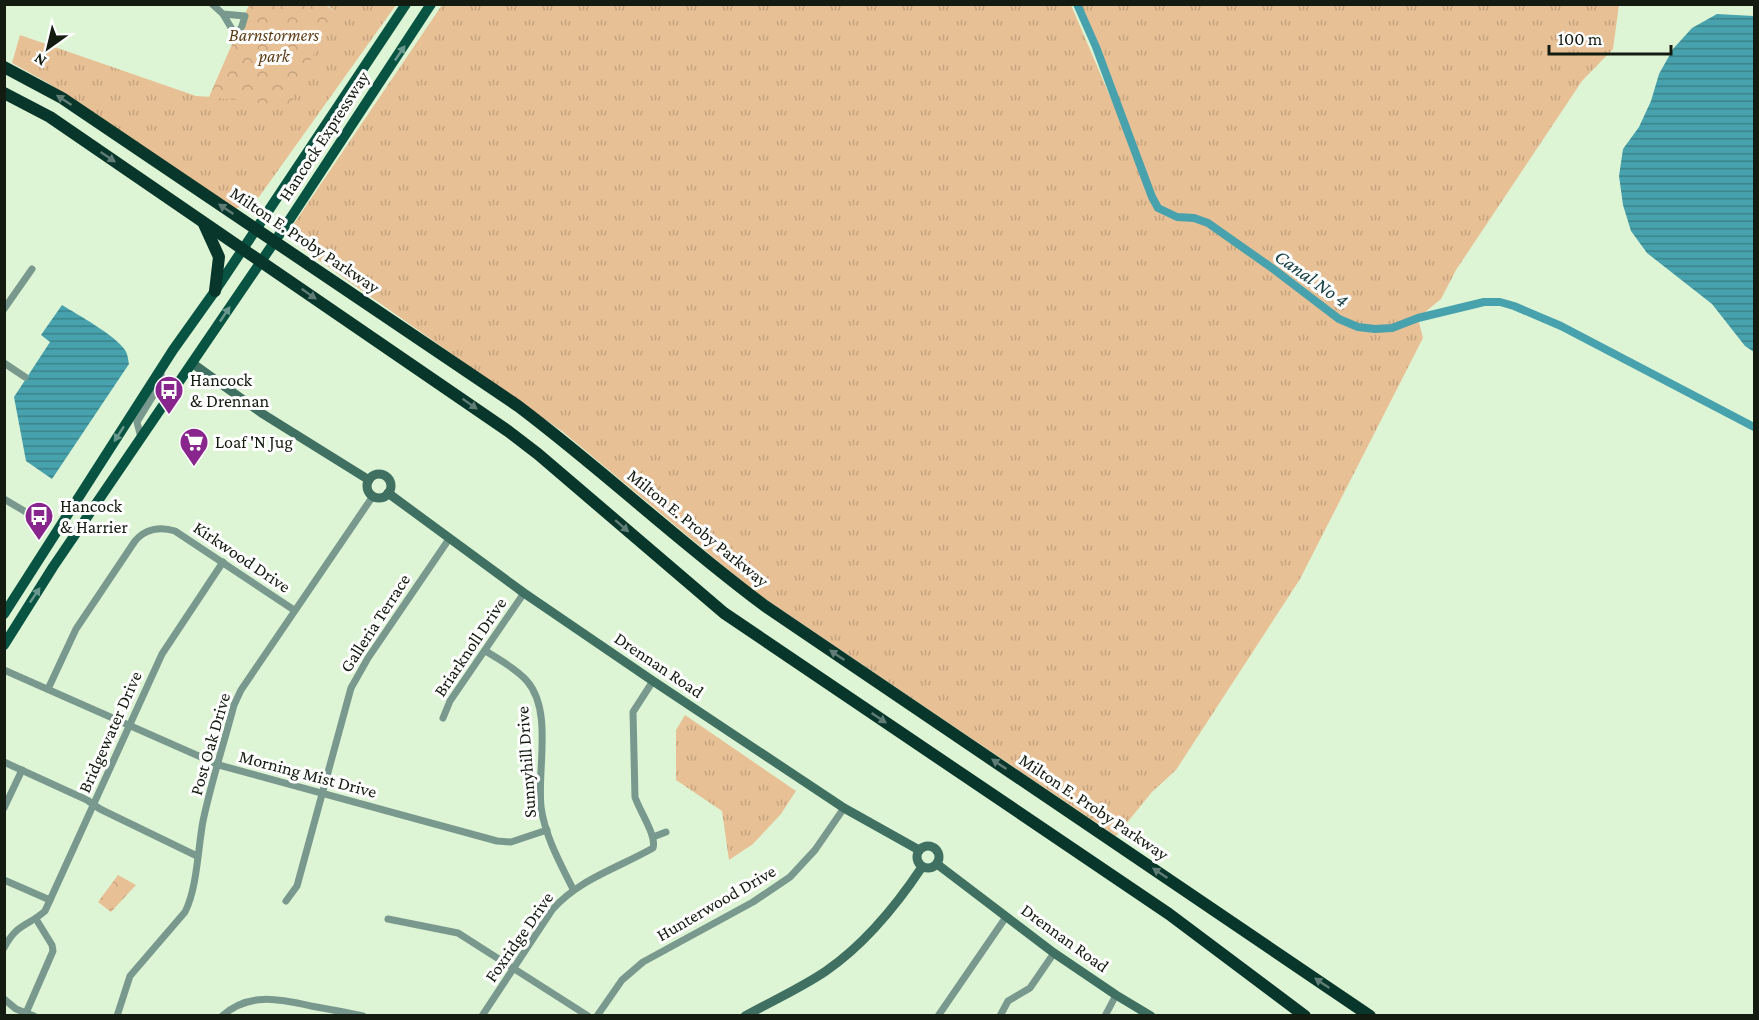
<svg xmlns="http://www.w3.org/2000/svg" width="1759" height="1020" font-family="'Crimson Pro',serif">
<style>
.grass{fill:url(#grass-tufts)}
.park{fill:url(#park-crowns)}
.water{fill:url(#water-rules)}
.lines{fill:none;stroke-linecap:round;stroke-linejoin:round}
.canal{stroke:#47a2ad;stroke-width:8}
.street{stroke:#79998e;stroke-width:7}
.secondary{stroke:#3f7061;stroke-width:9}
.primary{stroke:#085342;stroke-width:10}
.highway{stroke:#09362b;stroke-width:12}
.oneway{fill:#6b988e}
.oneway2{fill:#5f7c75}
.labels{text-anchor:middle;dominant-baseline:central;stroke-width:6;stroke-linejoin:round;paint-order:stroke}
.park-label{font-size:18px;font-style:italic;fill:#5d3d15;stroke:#fff}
.street-label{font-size:18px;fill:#141c11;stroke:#fff}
.poi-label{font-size:18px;fill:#141c11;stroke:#fff;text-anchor:start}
.water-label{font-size:20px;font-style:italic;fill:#184247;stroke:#fff}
</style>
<defs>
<pattern id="grass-tufts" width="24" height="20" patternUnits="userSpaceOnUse" patternTransform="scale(1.5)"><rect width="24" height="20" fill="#e8c095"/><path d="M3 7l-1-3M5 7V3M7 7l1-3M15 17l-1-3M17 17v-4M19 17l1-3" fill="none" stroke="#c6a47f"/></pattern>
<pattern id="park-crowns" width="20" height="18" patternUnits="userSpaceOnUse" patternTransform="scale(1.5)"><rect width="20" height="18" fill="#e8c095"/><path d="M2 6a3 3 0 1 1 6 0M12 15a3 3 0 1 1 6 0" fill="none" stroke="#c6a47f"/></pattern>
<pattern id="water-rules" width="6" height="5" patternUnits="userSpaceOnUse" patternTransform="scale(1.5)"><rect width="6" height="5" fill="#47a2ad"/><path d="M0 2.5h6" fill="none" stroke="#3a838b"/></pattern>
</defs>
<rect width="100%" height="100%" fill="#def5d5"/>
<g class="grass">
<path d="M327,5h69l-137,192 -23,12 -188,-126 -36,-20 8,-28 176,61 52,3 87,-88z"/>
<path d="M442,5h629l85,199 -60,-157 -19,-42h542l-6,44 -31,32 -126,189 -15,29 -23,19 5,20 -123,241 -124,191 -24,22 -36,44 -361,-244 -192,-160 -266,-187 -8,-14z"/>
<path d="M685,715l111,76 -15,23 -28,30 -24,16 -7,-49 -46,-31v-50z"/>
</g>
<g class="park">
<path d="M249,5h76l10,6 -47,95 -79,-9z"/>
<path d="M118,875l18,10 -25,27 -13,-10z"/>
</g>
<g class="water">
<path d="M1717,14l37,2v336l-9,-6 -33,-42 -65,-51 -16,-22 -8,-26 -4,-29 4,-27 16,-22 12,-26 8,-27 14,-25 19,-21z"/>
<path d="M62,305c16,10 53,30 63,45 3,5 3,9 4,14l-77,115 -26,-18 -12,-64 36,-55 -9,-7z"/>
</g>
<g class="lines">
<path class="canal" d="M1077,4l19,43 56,150 6,11 19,9 17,1 14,5 64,45 67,51 19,8 17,2 17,-1 26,-10 66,-16h16l14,4 47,20 193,101"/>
<g class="street">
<path d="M212,4l11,10 13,22 6,-10 3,-10 -22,-2"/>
<path d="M4,309l28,-40"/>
<path d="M4,363l21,14"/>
<path d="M141,438l-4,-16 24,-39v-12"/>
<path d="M4,499l27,16"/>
<path d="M486,651c13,9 30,17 41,30 26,30 10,88 14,126 4,29 19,56 32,82"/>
<path d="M4,670l215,95 278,76 14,1 36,-12"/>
<path d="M48,689l28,-60 59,-88c10,-12 25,-15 40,-10l119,79"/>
<path d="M443,718l7,-17 74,-108"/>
<path d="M4,762l83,38 13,9 97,47"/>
<path d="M4,808l18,-38"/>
<path d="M653,837l13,-5"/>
<path d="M4,880l46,20"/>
<path d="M286,901l11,-15 54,-198 17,-30 81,-119"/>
<path d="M388,919l70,14 130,83"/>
<path d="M4,948c13,-25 23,-21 41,-37l117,-257 61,-92"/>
<path d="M4,999l12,10 18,7"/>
<path d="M26,1013l27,-62 -1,-6 -16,-26"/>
<path d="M117,1016l13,-40 55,-64c12,-23 13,-64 18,-91 8,-38 21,-78 31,-116l7,-15 132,-194"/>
<path d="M222,1016c27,-24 57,-17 89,-10 17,3 34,6 52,10"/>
<path d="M482,1016l70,-106c27,-31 66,-42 101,-62 4,-12 -14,-38 -18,-51l-2,-85 20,-31"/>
<path d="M597,1016l25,-36 21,-18 110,-60 37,-25 25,-27 29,-42"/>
<path d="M938,1016l68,-99"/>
<path d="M1000,1016l8,-15 22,-13 24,-35"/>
<path d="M1105,1016l11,-21"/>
</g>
<g class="secondary">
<path d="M192,363l71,51 106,66"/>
<circle cx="379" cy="486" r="12"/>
<path d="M388,493l136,100 129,88 191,127 75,42"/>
<circle cx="928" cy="857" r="11"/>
<path d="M937,864l117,89 62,42 35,21"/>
<path d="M745,1016c27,-15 56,-28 81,-45 39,-27 70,-65 96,-104"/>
</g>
<g class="primary">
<path d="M4,614l169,-264 42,-59 191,-287"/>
<path d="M4,645l49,-78 237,-348 141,-215"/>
</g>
<g class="highway">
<path d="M4,67l58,31 456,308c85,64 162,137 247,200l605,410"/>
<path d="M4,93l46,24 458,314 30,23 186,159 445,301 136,102"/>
<path d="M204,224l15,33 -4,34"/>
</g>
</g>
<defs><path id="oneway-solid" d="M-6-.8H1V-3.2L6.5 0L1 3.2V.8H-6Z" transform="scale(1.5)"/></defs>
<g class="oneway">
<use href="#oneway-solid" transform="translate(400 53) rotate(-56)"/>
<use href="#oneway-solid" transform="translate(225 314) rotate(-56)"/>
<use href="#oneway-solid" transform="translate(119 434) rotate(123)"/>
<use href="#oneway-solid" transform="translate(35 595) rotate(-56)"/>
</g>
<g class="oneway2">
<use href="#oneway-solid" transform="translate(64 100) rotate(-147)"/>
<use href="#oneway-solid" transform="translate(108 157) rotate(34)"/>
<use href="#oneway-solid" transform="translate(226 209) rotate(-146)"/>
<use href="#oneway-solid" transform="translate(309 294) rotate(35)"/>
<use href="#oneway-solid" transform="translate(470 404) rotate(35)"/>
<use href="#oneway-solid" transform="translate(622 526) rotate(41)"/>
<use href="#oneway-solid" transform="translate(837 655) rotate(-146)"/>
<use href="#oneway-solid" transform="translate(879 718) rotate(34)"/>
<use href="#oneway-solid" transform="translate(999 764) rotate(-146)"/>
<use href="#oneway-solid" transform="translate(1160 873) rotate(-146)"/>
<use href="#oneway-solid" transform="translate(1322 983) rotate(-146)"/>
</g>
<defs>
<g id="bus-pin" transform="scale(1.5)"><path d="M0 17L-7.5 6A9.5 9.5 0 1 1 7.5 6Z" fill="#89268e" stroke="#fff"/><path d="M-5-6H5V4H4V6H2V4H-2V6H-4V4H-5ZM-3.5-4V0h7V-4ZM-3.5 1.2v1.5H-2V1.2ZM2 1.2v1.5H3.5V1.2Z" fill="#fff"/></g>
<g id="supermarket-pin" transform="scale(1.5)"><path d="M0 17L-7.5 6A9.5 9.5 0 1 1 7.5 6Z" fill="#89268e" stroke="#fff"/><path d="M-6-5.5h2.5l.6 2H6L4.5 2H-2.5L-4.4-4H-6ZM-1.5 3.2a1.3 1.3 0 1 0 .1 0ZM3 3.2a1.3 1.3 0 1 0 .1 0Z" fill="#fff"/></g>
</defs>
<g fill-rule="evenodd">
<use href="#bus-pin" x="169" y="390"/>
<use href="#supermarket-pin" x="194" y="442"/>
<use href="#bus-pin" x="39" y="516"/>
</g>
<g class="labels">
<g class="park-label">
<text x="274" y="35">Barnstormers<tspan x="274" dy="21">park</tspan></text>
</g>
<g class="street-label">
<text transform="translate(324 136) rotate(-57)">Hancock Expressway</text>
<text transform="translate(305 240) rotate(34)">Milton E. Proby Parkway</text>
<text transform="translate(698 528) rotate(39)">Milton E. Proby Parkway</text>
<text transform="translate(242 557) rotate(34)">Kirkwood Drive</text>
<text transform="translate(375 623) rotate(-57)">Galleria Terrace</text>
<text transform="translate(470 647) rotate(-56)">Briarknoll Drive</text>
<text transform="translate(659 665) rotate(34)">Drennan Road</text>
<text transform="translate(110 732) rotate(-66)">Bridgewater Drive</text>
<text transform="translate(210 744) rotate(-74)">Post Oak Drive</text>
<text transform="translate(526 762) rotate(-94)">Sunnyhill Drive</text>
<text transform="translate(308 774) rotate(15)">Morning Mist Drive</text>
<text transform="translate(1094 807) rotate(34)">Milton E. Proby Parkway</text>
<text transform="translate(716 903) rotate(-30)">Hunterwood Drive</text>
<text transform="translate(519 937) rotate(-55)">Foxridge Drive</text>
<text transform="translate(1065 938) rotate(36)">Drennan Road</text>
</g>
<g class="poi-label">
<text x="190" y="380">Hancock<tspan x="190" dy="21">&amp; Drennan</tspan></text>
<text x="215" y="442">Loaf 'N Jug</text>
<text x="60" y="506">Hancock<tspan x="60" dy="21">&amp; Harrier</tspan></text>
</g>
<g class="water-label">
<text transform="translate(1312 278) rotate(35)">Canal No 4</text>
</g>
</g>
<rect width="1759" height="1020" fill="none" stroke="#141c11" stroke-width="12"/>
<g transform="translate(48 48) rotate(214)" stroke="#ffffff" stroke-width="4.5" paint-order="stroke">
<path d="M0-4.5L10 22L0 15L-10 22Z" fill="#141c11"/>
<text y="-9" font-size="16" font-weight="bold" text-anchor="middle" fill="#141c11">N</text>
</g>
<path d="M1549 45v9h122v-9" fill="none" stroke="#141c11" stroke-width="3"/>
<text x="1558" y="45" font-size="18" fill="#141c11" stroke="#ffffff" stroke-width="4.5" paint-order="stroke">100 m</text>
</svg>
